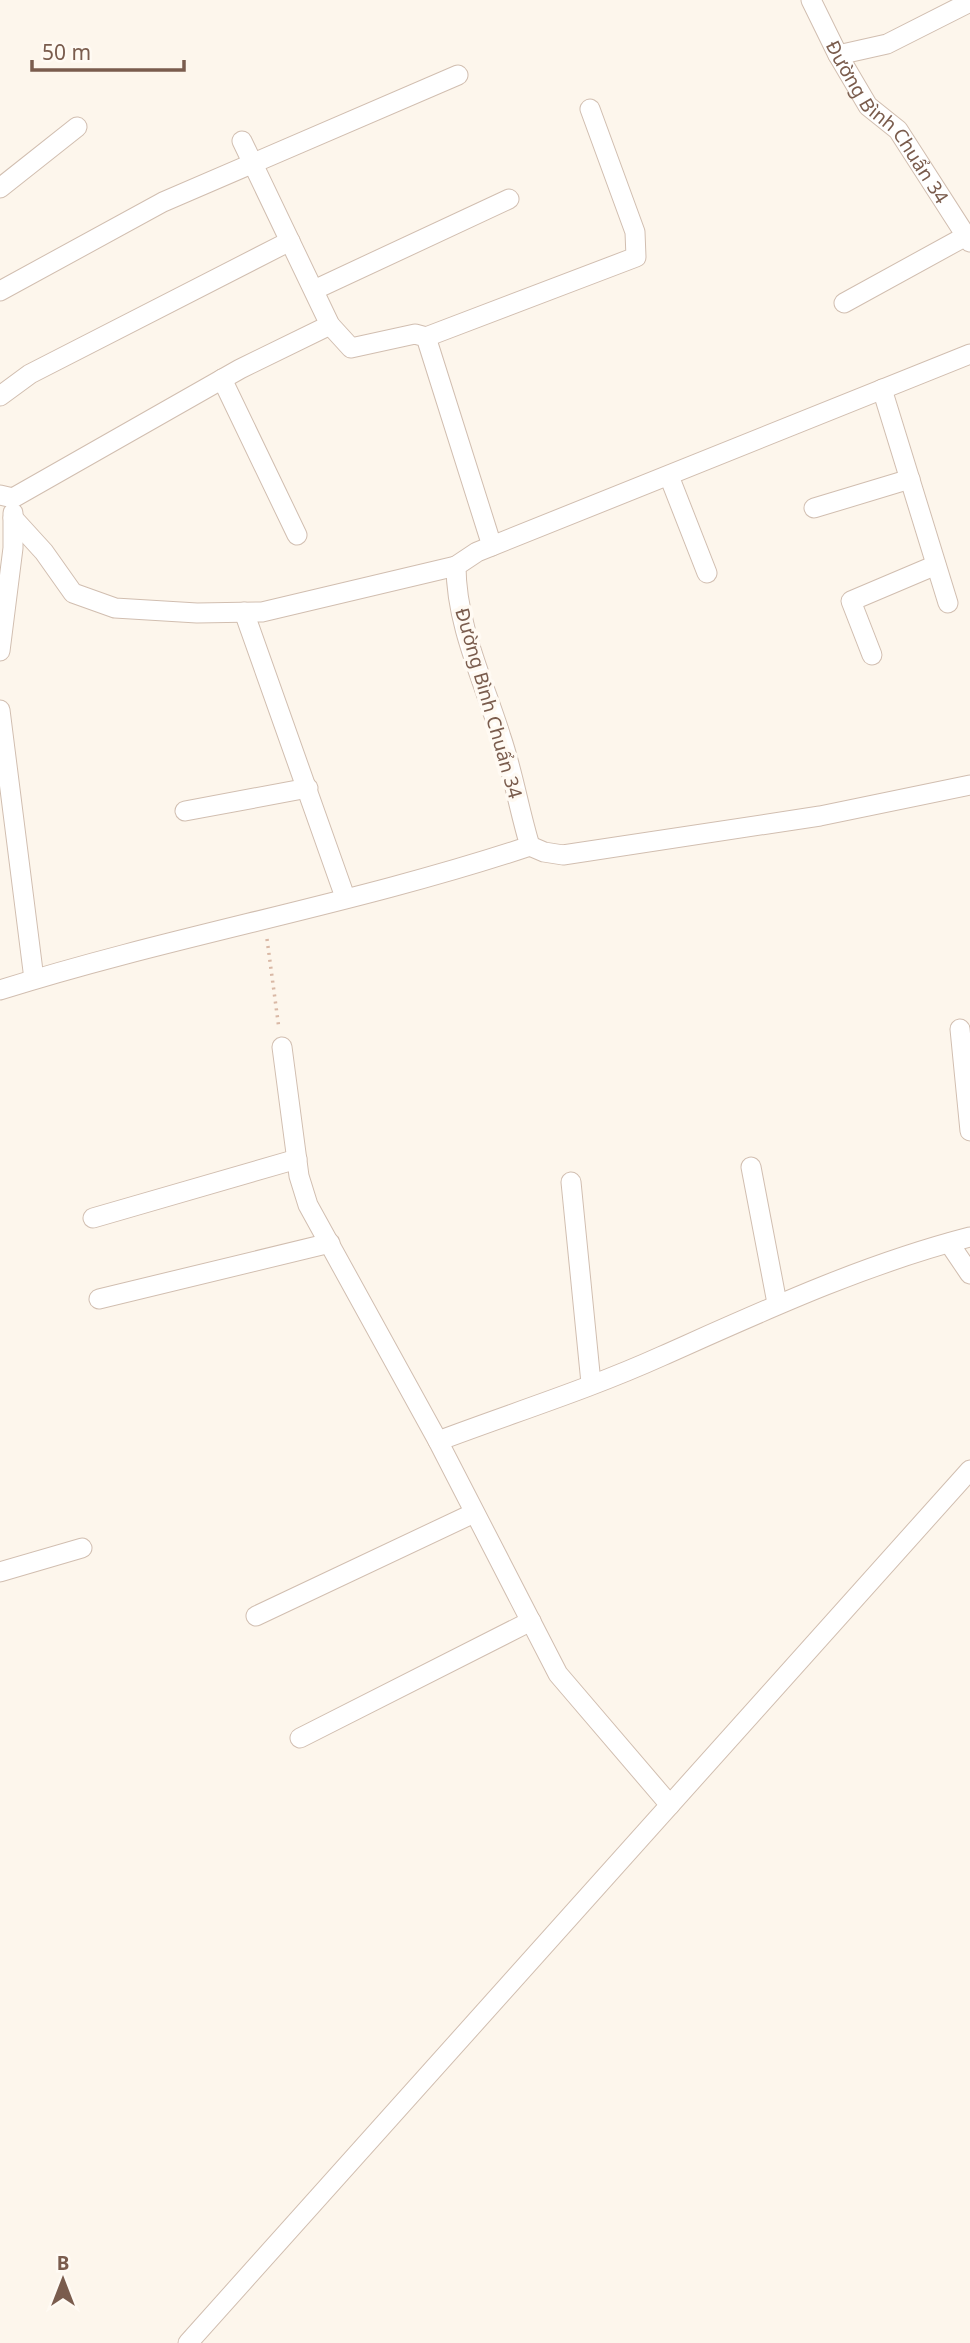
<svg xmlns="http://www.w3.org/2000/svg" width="970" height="2343" font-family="'Noto Sans',sans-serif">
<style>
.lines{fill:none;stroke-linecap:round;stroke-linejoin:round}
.minor-casing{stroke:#d1beb0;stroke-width:21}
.path{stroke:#d9b8a5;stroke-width:3.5;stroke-dasharray:2 5;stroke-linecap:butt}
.minor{stroke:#fff;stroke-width:19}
.labels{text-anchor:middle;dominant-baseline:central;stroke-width:7;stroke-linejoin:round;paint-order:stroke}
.street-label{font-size:19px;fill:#7a5c4d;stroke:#fffaf3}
</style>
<rect width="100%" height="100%" fill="#fdf6ec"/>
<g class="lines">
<g class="minor-casing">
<g id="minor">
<path id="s1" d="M811,0l27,55 30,51 30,24 72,112"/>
<path d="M838,55l49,-11 83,-42"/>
<path d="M242,141l88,184 21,23 64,-14 11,3 66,209"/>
<path d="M0,188l77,-61"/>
<path d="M314,290l195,-91"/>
<path d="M0,291l163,-89 295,-127"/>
<path d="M844,303l122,-67"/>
<path d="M426,337l210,-80 -1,-25 -45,-123"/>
<path d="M222,379l75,156"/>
<path d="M882,389l66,214"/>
<path d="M0,396l30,-22 260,-133"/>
<path d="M669,476l38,97"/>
<path d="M0,495l13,3 227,-129 90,-44"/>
<path d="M814,508l96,-29"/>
<path d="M13,518l31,34 29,41 42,15 82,5 65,-1 194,-46"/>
<path d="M244,612l101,285"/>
<path d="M0,651l13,-103v-35"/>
<path d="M872,655l-21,-54 85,-36"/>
<path d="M0,710l34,269"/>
<path d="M185,811l123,-23"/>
<path d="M530,846l14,6 19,3 257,-39 150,-31"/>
<path d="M0,990c175,-55 356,-86 530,-144 -11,-36 -17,-74 -29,-109 -17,-55 -45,-112 -45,-171l21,-14 493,-198"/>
<path d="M960,1029l10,102"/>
<path d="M282,1047l17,129 9,29 130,236 120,233 112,131"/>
<path d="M751,1167l26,136"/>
<path d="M571,1182l20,201"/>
<path d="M93,1218l204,-59"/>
<path d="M949,1243l21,31"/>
<path d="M99,1299l231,-56"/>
<path d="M438,1441c74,-28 151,-52 224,-85 101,-45 200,-91 308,-119"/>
<path d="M0,1572l82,-24"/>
<path d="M256,1616l218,-103"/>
<path d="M300,1738l231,-117"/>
<path d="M188,2343l782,-873"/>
</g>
</g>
<path class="path" d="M267,939l12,90"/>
<use href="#minor" class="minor"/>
</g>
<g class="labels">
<g class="street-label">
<text stroke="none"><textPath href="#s1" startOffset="145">Đường Bình Chuẩn 34</textPath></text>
<text transform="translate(489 703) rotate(74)">Đường Bình Chuẩn 34</text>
</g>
</g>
<g transform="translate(63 2280)" stroke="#fffaf3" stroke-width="5" paint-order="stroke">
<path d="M0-5L12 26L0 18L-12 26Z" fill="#7a5c4d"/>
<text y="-10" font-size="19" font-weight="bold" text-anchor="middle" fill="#7a5c4d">B</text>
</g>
<path d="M32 60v10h152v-10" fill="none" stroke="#7a5c4d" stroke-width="3.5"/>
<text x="42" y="60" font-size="21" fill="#7a5c4d" stroke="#fffaf3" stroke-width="5" paint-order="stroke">50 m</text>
</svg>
